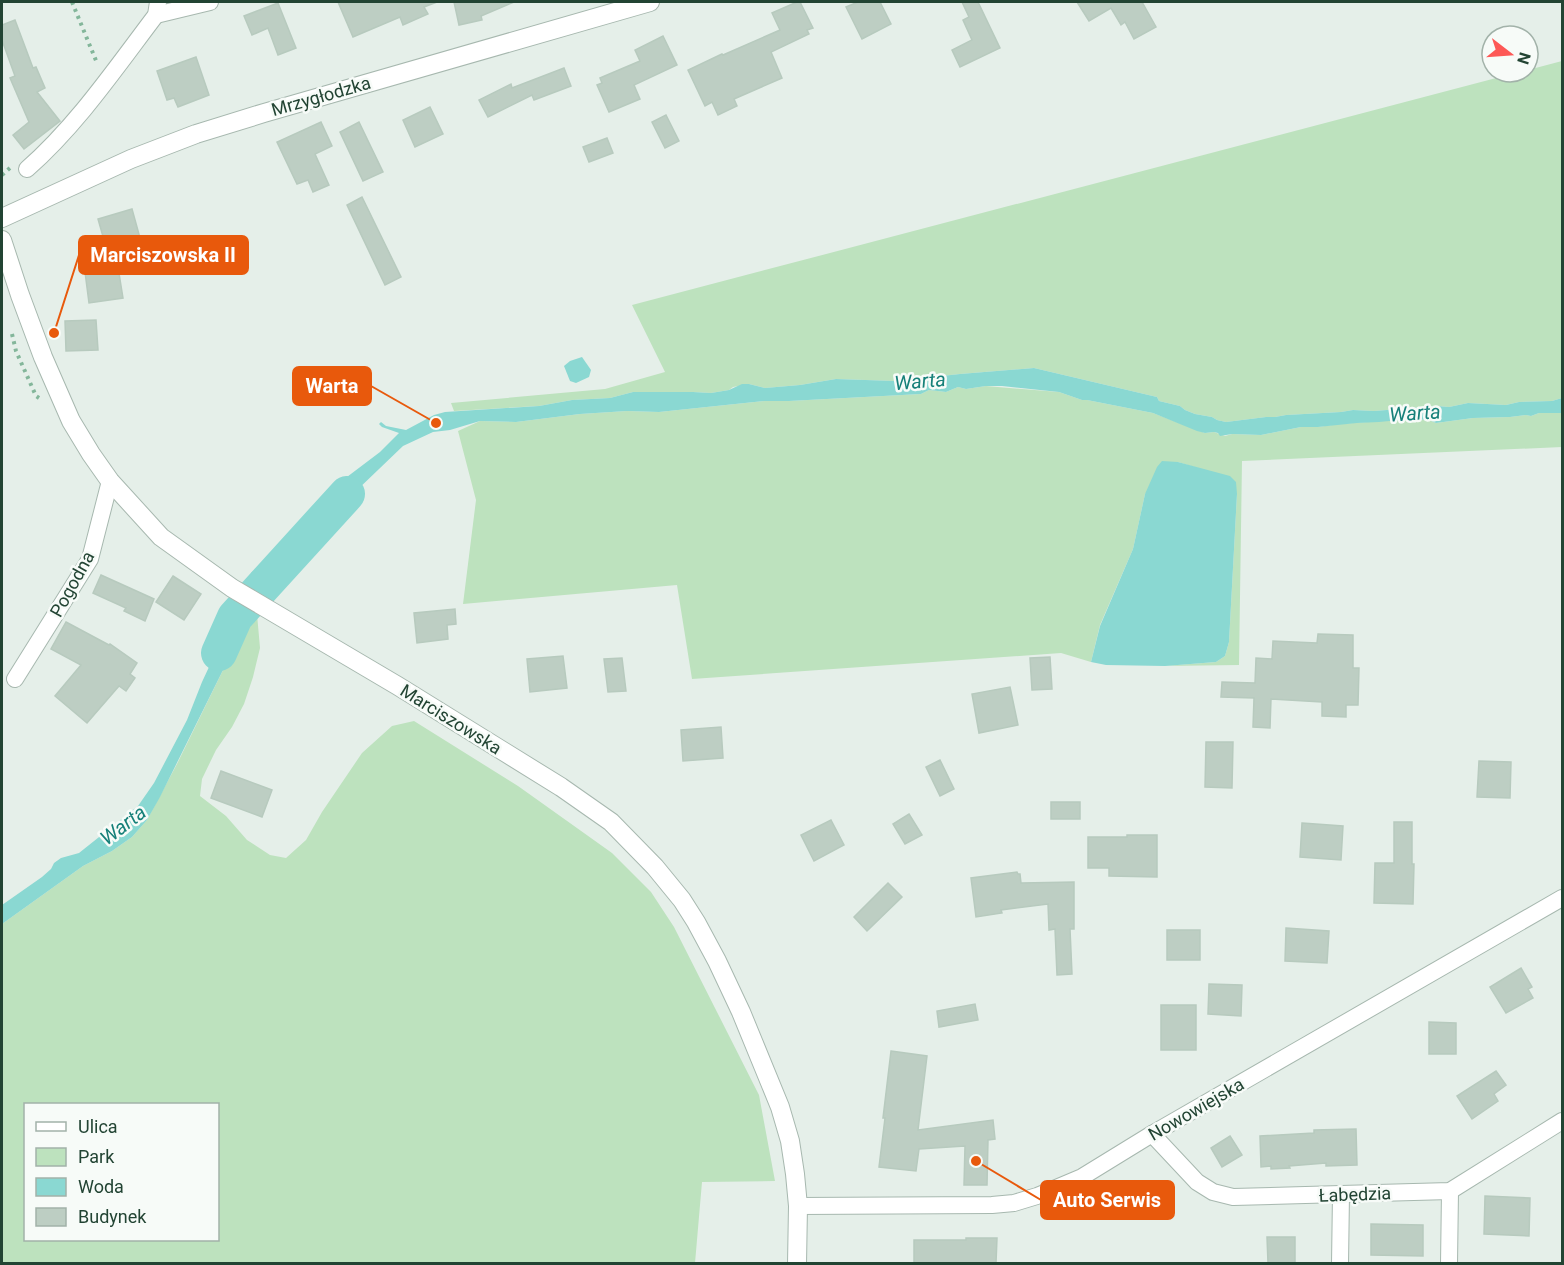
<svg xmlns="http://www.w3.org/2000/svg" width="1564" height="1265" font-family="Roboto,sans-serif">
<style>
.green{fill:#bde2be;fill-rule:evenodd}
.water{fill:#8ad8d2}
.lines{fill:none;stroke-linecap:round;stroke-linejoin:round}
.river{stroke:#8ad8d2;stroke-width:36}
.building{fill:#bdcec3;stroke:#b7cabe;stroke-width:1.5}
.minor-casing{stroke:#a7b8af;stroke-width:18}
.tertiary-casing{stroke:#a7b8af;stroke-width:20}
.path{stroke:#83b69a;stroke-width:4;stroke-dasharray:3 4.5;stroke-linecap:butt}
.minor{stroke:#fff;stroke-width:16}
.tertiary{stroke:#fff;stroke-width:18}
.labels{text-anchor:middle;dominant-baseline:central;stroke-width:5;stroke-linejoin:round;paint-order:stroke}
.street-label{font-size:18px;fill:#243;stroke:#f7fbf8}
.water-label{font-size:20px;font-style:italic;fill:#168079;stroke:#f7fbf8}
.leader{fill:none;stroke:#e8590c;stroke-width:2}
.callout-dot{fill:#e8590c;stroke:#f7fbf8;stroke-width:2}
.callout{fill:#e8590c;stroke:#e8590c;stroke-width:2}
.callout-label{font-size:20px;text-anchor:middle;font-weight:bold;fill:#fff}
</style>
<rect width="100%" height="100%" fill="#e5efe9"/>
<g class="green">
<path d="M1562,61v337l-10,3 -33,1 -13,3 -38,-2 -19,4 -12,-1 -63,5 -21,-1 -12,2 -55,3 -11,2h-9l-40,5 -9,-2 -5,-3 -17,-3 -10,-4 -5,-4 -21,-5 -2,-4 -123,-29 -74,6 -65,7 -59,-2 -36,6 -35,3 -16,-4 -16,3 -4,3 -18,3 -18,-1h-60l-23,6 -38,2 -33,6 -85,5 -3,-8 154,-14 60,-17 -33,-67 887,-233h9v-2z"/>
<path d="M986,386l73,6 23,8h5l66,13 52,20 9,-1 11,4 7,-2 29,1 40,-8h17l21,-3 71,-5 19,1 7,3 37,-5 37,-1 16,-2 5,1 8,-3h23v34l-320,14 -3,204 -74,1 51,-4 9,-6 4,-14 8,-148 -36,-25 -23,-7 -33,32 -12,55 -33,76 -9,37 -30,-9 -369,26 -15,-94 -214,19 13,-104 -18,-69 22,-10 36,1 64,-8 47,-3 32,1 106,-11h24l132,-7 8,-4 17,2 12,-5 8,2z"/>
<path d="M247,613l10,1 3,34 -7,29 -9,27 -12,23 -16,23 -14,29 -2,17 26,20 21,24 23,15 16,3 20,-18 16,-28 40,-59 30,-27 22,-5 104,65 94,67 39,39 23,35 85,168 16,86 -73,1 -7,81 -693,1v-340l81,-58 29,-15 20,-14 15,-17 30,-56 48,-98 18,-48zM26,1104h192v136h-192z"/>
</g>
<g class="water">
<path d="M582,357l9,13 -2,7 -13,6 -6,-2 -6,-15 6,-5z"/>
<path d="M1034,368l123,29 2,4 21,5 5,4 10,4 17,3 5,3 9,2 40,-5h9l11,-2 55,-3 12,-2 21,1 63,-5 12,1 19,-4 38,2 13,-3 33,-1 10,-3v15h-23l-8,3 -5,-1 -16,2 -37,1 -37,5 -7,-3 -19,-1 -31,3 -22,1 -39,4h-17l-40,8 -29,-1 -12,2 -2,-3 -4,-1 -9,1 -8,-2 -44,-18 -66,-13h-5l-23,-8 -57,-6h-16l-20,3 -8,-2 -12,5 -17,-2 -8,4 -132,7h-24l-106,11 -32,-1 -47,3 -64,8 -36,-1 -30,9 -17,2 -30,14 -73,70 -3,11 -5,10 -19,-19 36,-35 41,-31 19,-19 -17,-6 -3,-3 2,-2 5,4 20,4 28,-15 11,-3 94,-6 33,-6 38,-2 23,-6h60l18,1 18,-3 13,-6h7l16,4 35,-3 36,-6 59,2 65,-7z"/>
<path d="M1162,461l16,1 52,14 6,6 1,12 -8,148 -4,14 -9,6 -51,4 -59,-1 -15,-3 9,-36 33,-77 12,-55 12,-27z"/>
<path d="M291,533l17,18 -19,20 -12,17 -26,-15 14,-12 7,-10z"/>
<path d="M237,607l10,6 -4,5 -18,48 -65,131 -13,23 -15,17 -20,14 -29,15 -81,58v-19l40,-28 9,-8 3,-6 7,-5 18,-5 59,-47 16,-23 33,-63 15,-38z"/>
</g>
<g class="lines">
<path class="river" d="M219,653l16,-36 112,-123"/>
</g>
<g class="building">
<path d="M338,2h99l-13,5 4,7 -25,11 -3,-8 -47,20z"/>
<path d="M454,2h60l-33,14 1,4 -23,5z"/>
<path d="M797,2h3l13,26 -6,2 2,4 -38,18 11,26 -48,21 3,7 -19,9 -6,-13 -7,4 -17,-36 34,-16 1,1 57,-25 -8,-17z"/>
<path d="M858,2h22l11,22 -29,15 -16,-32z"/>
<path d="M962,2h16l22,46 -40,19 -8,-17 20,-10 -9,-20 6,-3z"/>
<path d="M1077,2h65l14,25 -22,12 -9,-17 -4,3 -10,-17 -22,13z"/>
<path d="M278,3l18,45 -18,7 -10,-27 -16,7 -8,-19z"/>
<path d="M15,20l18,48 3,-1 9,21 -8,4 23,29 -36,28 -11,-14 16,-13 -19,-44 5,-2 -13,-36v-15z"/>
<path d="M663,36l14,29 -43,20 6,14 -31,13 -12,-27 5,-2 -2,-5 40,-17 -5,-11z"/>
<path d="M196,57l13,38 -31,12 -4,-9 -7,2 -10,-29z"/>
<path d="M564,68l7,18 -37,14 -2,-5 -44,22 -9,-17 32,-16 1,4z"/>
<path d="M430,107l13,27 -28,13 -12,-27z"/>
<path d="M666,115l13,26 -14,7 -13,-26z"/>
<path d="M321,122l11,24 -17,8 14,31 -16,7 -5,-12 -11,4 -20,-42z"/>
<path d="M359,122l24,50 -20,9 -23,-49z"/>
<path d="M607,138l6,15 -24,9 -6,-15z"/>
<path d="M362,197l39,80 -16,8 -38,-80z"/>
<path d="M132,209l8,29 -34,9 -8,-28z"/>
<path d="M118,267l5,31 -34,5 -4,-31z"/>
<path d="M96,320l2,30 -32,1 -1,-30z"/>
<path d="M101,575l53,24 -9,22 -21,-10 2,-3 -33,-15z"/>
<path d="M173,576l28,18 -17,26 -28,-18z"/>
<path d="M455,609l1,15 -9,1 1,14 -31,4 -3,-30z"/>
<path d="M66,622l43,23 1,-1 27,19 -7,11 5,4 -9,13 -7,-5 -32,37 -32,-27 26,-31 -30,-16z"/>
<path d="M1318,634l35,1v33h6l-1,37h-12v12l-24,-1v-14l-51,-3 -1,29 -17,-1 1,-29 -33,-1 1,-15 33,1 1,-25 16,1 1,-18 44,2z"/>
<path d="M563,656l4,32 -37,4 -3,-33z"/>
<path d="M1050,657l2,32 -20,1 -2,-32z"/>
<path d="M622,658l4,33 -18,1 -4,-33z"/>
<path d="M1010,687l8,38 -39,8 -7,-39z"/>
<path d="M721,727l2,31 -40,3 -2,-31z"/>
<path d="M1206,742h27l-1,46 -27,-1z"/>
<path d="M940,760l14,29 -14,7 -14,-29z"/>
<path d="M1479,761l32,1 -1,36 -33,-1z"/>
<path d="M221,771l51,19 -10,27 -51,-19z"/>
<rect x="1051" y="802" width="29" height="17"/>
<path d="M909,814l13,21 -17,9 -12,-20z"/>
<path d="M831,820l13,25 -30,16 -13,-26z"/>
<path d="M1394,822h18v42h2l-1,40 -39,-1 1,-40h19z"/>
<path d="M1302,823l41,3 -2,34 -41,-3z"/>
<path d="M1127,835h30v42l-48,-1v-8h-21v-31h39z"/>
<path d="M1017,872l1,2h2l1,9 53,-1v47h-4l2,45 -15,1 -2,-46 -6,1 -1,-26 -47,6 1,3 -26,4 -5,-39z"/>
<path d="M888,883l14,14 -35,34 -13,-14z"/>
<path d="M1286,928l43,3 -2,32 -42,-2z"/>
<rect x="1167" y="930" width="33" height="30"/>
<path d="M1521,968l11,19 -4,2 5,9 -27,15 -16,-26z"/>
<path d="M1209,984l33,1 -1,31 -33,-2z"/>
<path d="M975,1004l3,16 -39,7 -2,-16z"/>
<rect x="1161" y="1005" width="35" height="45"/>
<path d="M1429,1022l27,1v31h-27z"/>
<path d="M891,1051l36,5 -9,74 75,-10 2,19 -7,1 -1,45h-23l1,-39 -46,3 -3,22 -37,-4 6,-49h-2z"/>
<path d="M1496,1071l10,14 -12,9 4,7 -26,18 -15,-23z"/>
<path d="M1356,1129l1,36 -31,1v-3l-37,3 1,2 -19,1v-3l-10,1 -1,-31 54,-3v-3z"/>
<path d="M1230,1136l12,19 -20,12 -11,-19z"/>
<path d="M1485,1196l45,2 -1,38 -45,-2z"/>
<path d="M1371,1224l52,1v31l-52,-1z"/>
<path d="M1267,1237h28v26h-27z"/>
<path d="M966,1238h31l-1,25h-82v-23h52z"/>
</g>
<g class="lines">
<g class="minor-casing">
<g id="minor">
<path d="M156,15l54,-13"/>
<path d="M27,169c50,-44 88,-100 129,-154l2,-13"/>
<path d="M15,679l75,-120 20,-78"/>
<path d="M1152,1134l45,48 16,10 20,5 108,-3 109,-3 112,-70"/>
<path d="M798,1206l194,-1 22,-2 23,-7 45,-19 70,-43 410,-236"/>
<path d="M1340,1264l1,-70"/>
<path d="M1449,1264l1,-73"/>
</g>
</g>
<g class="tertiary-casing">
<g id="tertiary">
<path d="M2,218l129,-59 65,-25 68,-21 386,-111"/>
<path d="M2,240l18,55 23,62 28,64 20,33 19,27 51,56 71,51 166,98 163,101 50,35 44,45 27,33 14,22 21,39 24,51 39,95 10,34 5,33 3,32 -1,58"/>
</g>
</g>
<g class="path">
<path d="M72,2l25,61"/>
<path d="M2,175l8,-7"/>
<path d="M12,334l4,17 20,45 3,2"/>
</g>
<use href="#minor" class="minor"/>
<use href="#tertiary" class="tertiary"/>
</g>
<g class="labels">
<g class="street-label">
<text transform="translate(321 96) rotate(-16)">Mrzygłodzka</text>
<text transform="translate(72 584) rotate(-61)">Pogodna</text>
<text transform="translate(451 719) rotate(32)">Marciszowska</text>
<text transform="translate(1196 1109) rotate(-30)">Nowowiejska</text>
<text transform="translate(1355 1194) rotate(-2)">Łabędzia</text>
</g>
<g class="water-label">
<text transform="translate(920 381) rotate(-5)">Warta</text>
<text transform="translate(1415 413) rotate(-4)">Warta</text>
<text transform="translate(123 825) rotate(-37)">Warta</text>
</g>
</g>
<path class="leader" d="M54 333L79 255M436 423L371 386M976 1161L1041 1200"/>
<g class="callout-dot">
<circle cx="54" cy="333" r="6"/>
<circle cx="436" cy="423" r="6"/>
<circle cx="976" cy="1161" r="6"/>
</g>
<g class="callout">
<rect x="79" y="236" width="169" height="38" rx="6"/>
<rect x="293" y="367" width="78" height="38" rx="6"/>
<rect x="1041" y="1181" width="133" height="38" rx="6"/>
</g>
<g class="callout-label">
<text x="163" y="262">Marciszowska II</text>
<text x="332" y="393">Warta</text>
<text x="1107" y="1207">Auto Serwis</text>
</g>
<rect width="1564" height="1265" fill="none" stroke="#224433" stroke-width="6"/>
<rect x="24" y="1103" width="195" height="138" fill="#f7fbf8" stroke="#a2b2a9" stroke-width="1.5"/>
<rect x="36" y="1122" width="30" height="9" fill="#ffffff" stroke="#a2b2a9" stroke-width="1.5"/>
<text x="78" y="1133" font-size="18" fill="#224433">Ulica</text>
<rect x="36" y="1148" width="30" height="18" fill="#bde2be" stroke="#a2b2a9" stroke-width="1.5"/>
<text x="78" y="1163" font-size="18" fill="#224433">Park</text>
<rect x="36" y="1178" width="30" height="18" fill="#8ad8d2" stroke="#a2b2a9" stroke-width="1.5"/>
<text x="78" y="1193" font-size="18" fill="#224433">Woda</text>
<rect x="36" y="1208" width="30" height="18" fill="#bdcec3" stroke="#a2b2a9" stroke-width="1.5"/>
<text x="78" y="1223" font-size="18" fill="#224433">Budynek</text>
<g transform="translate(1510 54) rotate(107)"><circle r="28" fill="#f7fbf8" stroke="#a2b2a9" stroke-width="1.5"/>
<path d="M0-4.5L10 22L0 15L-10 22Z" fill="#fd5856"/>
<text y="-9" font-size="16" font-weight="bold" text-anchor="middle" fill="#224433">N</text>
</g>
</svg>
